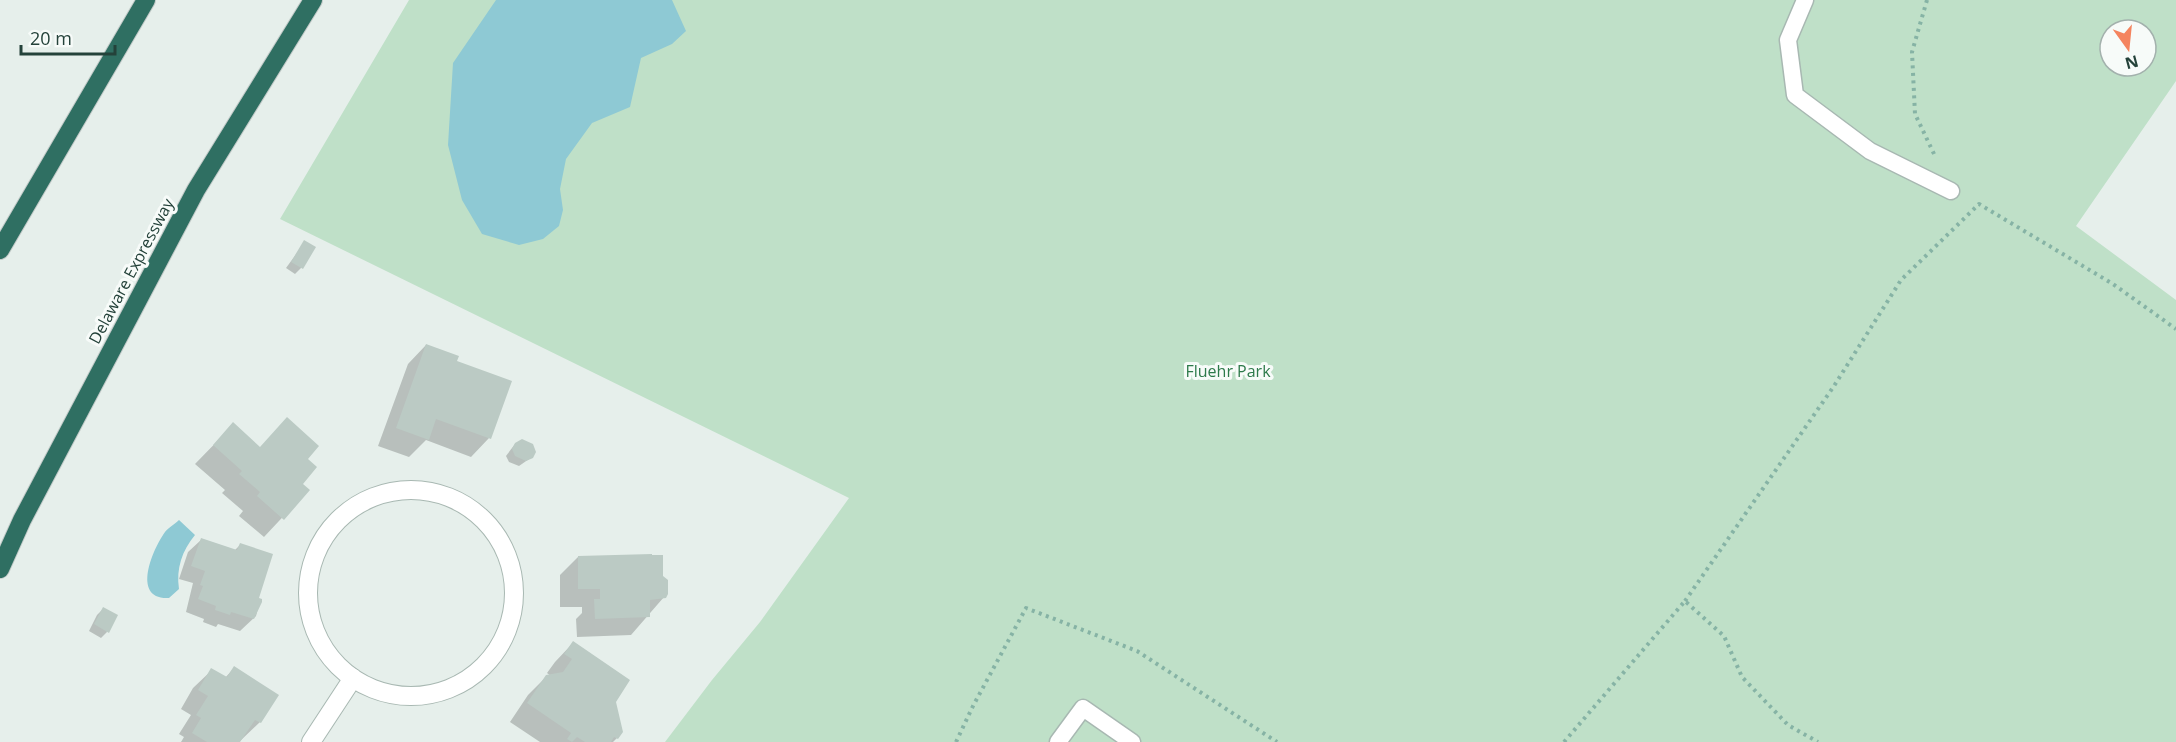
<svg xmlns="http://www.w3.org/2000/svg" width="2176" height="742" font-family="'Open Sans',sans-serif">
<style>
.green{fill:#bfe0c8;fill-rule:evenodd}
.water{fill:#8ec9d4}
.shadow{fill:#0003}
.building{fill:#bbcac4}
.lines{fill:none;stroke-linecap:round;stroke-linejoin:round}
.service-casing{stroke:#a8b8b2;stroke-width:19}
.minor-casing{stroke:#a8b8b2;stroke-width:20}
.motorway-casing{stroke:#c2cac8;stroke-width:20}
.path{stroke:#86b3a5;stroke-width:4;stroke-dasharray:3 4.5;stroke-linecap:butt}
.service{stroke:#fff;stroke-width:16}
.minor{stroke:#fff;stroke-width:18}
.motorway{stroke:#2f6f62;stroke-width:18}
.labels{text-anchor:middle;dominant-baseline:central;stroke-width:6;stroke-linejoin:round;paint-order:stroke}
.street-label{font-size:16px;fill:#24423a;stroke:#f7fbf9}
.park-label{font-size:16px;fill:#2d7a4b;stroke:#f7fbf9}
</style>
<rect width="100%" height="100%" fill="#e6efeb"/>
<path class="green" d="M409,0h1767v81l-100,145 100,74v442h-1511l47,-62 48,-58 89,-124 -569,-279zM2110,30h36v36h-36z"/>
<g class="water">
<path d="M496,0h176l14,31 -14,13 -31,14 -11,49 -38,16 -26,36 -6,30 3,21 -4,16 -16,13 -24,6 -37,-11 -20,-34 -14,-55 5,-82z"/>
<path d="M179,520l16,15c-13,16 -19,33 -16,54l-10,9c-38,2 -17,-48 -4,-66 3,-4 10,-8 14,-12z"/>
</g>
<g class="shadow">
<path d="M305,242l-4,26 -6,6 -9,-6z"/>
<path d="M426,345l29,17 34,76 -18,19 -45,-17 -17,17 -31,-11 30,-82z"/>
<path d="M233,425l26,23 46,11 -4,25 7,6 -44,47 -25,-21 4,-5 -21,-18 3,-3 -30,-26z"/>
<path d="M515,444l17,13 -13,9 -10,-4 -3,-6z"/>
<path d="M201,540l33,11 6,-6 17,54 3,1 -4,16 -16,15 -22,-7 -2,3 -13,-5 1,-3 -18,-7 7,-29 -14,-4 9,-27z"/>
<path d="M578,557l84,20 2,20 -33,38 -54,2 -1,-18 6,-6v-6h-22v-32z"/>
<path d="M103,609l4,23 -6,6 -12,-7 8,-16z"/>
<path d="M573,643l42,58 2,37 -4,4h-73l-30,-20 18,-27 18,-18 5,-1 -4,-3 8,-11z"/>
<path d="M234,668l26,54 -21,20h-58l3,-5 -5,-3 12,-19 -10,-6 12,-21 19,-18 13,8z"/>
</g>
<g class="building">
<path d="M304,240l12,7 -13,22 -12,-7z"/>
<path d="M426,344l33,12 -2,5 55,20 -21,58 -55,-20 -7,21 -33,-12z"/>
<path d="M287,417l32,29 -11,13 9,8 -14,17 7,6 -26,30 -27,-24 3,-4 -21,-18 3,-3 -29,-26 20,-23 27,25z"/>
<path d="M522,439l11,5 3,8 -3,6 -7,3 -11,-5 -3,-7 3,-6z"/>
<path d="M201,538l36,12 3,-7 33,11 -14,44 3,1v3l-8,17 -23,-7 -1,3 -15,-5 1,-4 -18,-7 5,-13 -3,-1 5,-14 -14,-5z"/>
<path d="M652,554v1h11v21l5,4v14l-2,4 -16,2v17l-55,2 -1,-20h6v-10h-22v-33z"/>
<path d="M103,607l15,8 -9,18 -15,-9z"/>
<path d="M573,641l57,39 -14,22 7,30 -5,7 -4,-2 -3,5h-26l-8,-5 -5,5 -5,-3 4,-6 -44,-30 19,-28 17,-3 9,-13 -8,-5z"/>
<path d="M234,666l45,29 -18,28 -6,-3 -15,22h-33l-15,-9 9,-15 -5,-3 12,-19 -10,-6 13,-22 16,9z"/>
</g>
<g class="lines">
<g class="service-casing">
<g id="service">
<path d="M1805,0l-17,40 7,55 75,56 81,40"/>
<path d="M1058,742l25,-34 49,34"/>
</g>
</g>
<g class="minor-casing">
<g id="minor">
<circle cx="411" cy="593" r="103"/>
<path d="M311,742l42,-64"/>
</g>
</g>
<g class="motorway-casing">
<g id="motorway">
<path d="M0,250l146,-250"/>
<path d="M0,569l22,-49 174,-330 117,-190"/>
</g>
</g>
<g class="path">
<path d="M1927,0l-15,52 3,62 20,42"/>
<path d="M1685,601l149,-215 67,-106 78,-76 134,80 63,45"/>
<path d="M956,742l17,-36 53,-98 111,43 140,91"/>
<path d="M1564,742l121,-141 39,35 18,41 46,48 30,17"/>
</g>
<use href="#service" class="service"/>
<use href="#minor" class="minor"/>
<use href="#motorway" class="motorway"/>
</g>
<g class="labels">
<g class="street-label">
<text transform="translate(131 271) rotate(-62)">Delaware Expressway</text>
</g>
<g class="park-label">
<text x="1228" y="371">Fluehr Park</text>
</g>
</g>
<g transform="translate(2128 48) rotate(165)"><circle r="28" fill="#f7fbf9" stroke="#a3b1ad" stroke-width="1.5"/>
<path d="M0-4.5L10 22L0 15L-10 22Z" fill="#f4845f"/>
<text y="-9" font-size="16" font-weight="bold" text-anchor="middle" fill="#24423a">N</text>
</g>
<path d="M21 45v9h94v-9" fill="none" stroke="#24423a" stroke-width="3"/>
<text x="30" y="45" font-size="18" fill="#24423a" stroke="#f7fbf9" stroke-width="4.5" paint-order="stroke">20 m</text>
</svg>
